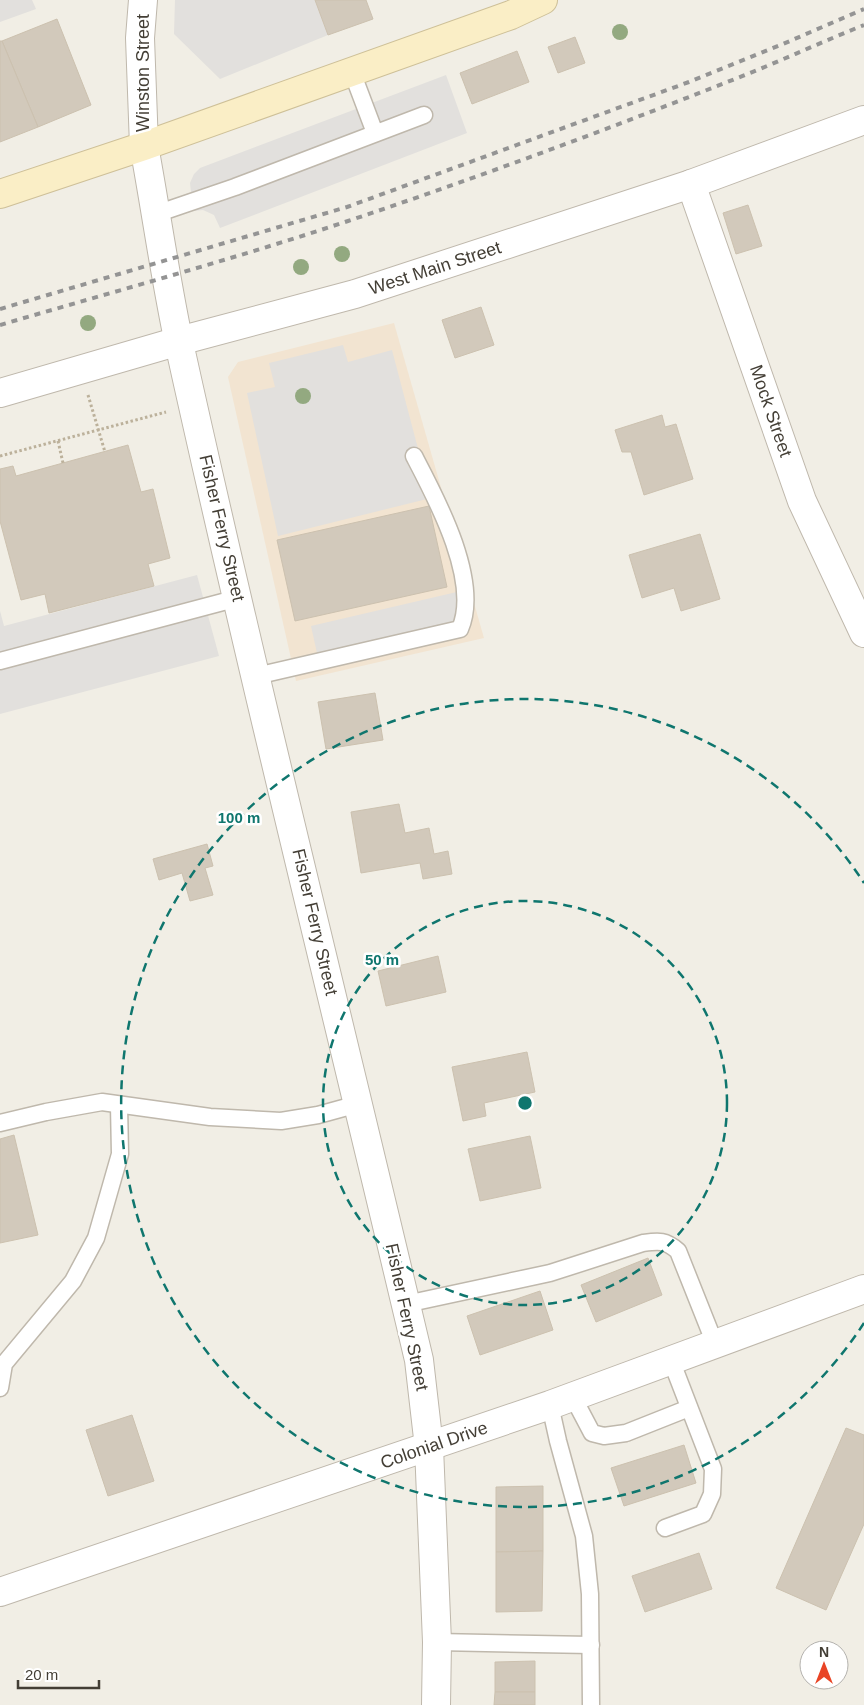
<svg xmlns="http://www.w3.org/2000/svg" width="864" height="1705" font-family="Helvetica,sans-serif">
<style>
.commercial{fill:#f2e4d1}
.parking{fill:#e2e0dd}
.building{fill:#d2c9bb;stroke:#ccc1af}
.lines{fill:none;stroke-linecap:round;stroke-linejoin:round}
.service-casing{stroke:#bfb8ac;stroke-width:19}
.minor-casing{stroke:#bfb8ac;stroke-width:30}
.tertiary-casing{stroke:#bfb8ac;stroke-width:30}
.secondary-casing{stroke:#cec098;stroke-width:30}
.path{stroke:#bcb19b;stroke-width:3;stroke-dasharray:2.5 2.5;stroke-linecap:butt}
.service{stroke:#fff;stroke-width:16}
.minor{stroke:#fff;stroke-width:28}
.tertiary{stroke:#fff;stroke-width:28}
.secondary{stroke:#faeec6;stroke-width:28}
.rail{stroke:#949494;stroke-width:4;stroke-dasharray:6 6;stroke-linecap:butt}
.tree{fill:#93a980}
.ring{fill:none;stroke:#0f766e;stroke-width:2.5;stroke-dasharray:9 6}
.labels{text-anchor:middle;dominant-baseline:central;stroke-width:5;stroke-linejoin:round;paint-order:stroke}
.street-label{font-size:18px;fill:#433e35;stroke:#fff}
.centre{fill:#0f766e;stroke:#fff;stroke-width:2.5}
.ring-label{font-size:15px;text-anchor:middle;font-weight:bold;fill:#0f766e;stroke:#fff;stroke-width:5;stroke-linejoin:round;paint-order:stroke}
</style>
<rect width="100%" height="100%" fill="#f1eee5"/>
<path class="commercial" d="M394,323l90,315 -188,43 -68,-304 10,-15z"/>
<g class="parking">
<path d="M0,0h32l4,9 -36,13z"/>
<path d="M175,0h140l13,35 -108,44 -46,-45z"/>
<path d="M446,75l21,58 -247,95 -6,-13 -11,-5 -10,1 -3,-28 4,-9 6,-6z"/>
<path d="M343,345l5,17 44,-12 39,148 -153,38 -31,-143 28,-6 -6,-24z"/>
<path d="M197,575l22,81 -219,58v-103l4,15z"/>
<path d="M461,591l7,27 -151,35 -6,-27z"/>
</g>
<g class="building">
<path d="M315,0h51l7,19 -45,16z"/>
<path d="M57,19l34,86 -53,22 -36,-86z"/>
<path d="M575,37l10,26 -27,10 -10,-26z"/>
<path d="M0,41h2l36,86 -38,15z"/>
<path d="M517,51l12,31 -57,22 -12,-31z"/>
<path d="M748,205l14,41 -26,8 -13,-41z"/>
<path d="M481,307l13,38 -39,13 -13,-38z"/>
<path d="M662,415l3,12 11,-3 17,55 -49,16 -13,-43h-9l-7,-22z"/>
<path d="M128,445l13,47 12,-3 17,69 -22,6 6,22 -105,27 -4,-19 -24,6 -21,-79v-52l13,-3 3,10z"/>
<path d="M429,506l18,81 -152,34 -18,-81z"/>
<path d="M700,534l20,65 -39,12 -7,-23 -32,10 -13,-43z"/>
<path d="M375,693l8,47 -57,9 -8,-47z"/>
<path d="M399,804l6,29 24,-5 5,26 14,-3 4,23 -29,5 -3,-16 -59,10 -10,-61z"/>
<path d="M207,844l6,22 -8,2 8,27 -23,6 -8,-28 -23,7 -6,-21z"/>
<path d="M438,956l8,36 -60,14 -8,-35z"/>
<path d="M527,1052l8,40 -51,11 2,13 -23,5 -11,-54z"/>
<path d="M14,1135l24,100 -38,8v-104z"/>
<path d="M530,1136l11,52 -61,13 -12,-52z"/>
<path d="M648,1258l14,37 -66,27 -15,-37z"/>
<path d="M540,1291l13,39 -73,25 -13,-39z"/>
<path d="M132,1415l22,66 -46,15 -22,-66z"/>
<path d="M846,1428l18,7v89l-38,86 -50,-22z"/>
<path d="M684,1445l12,38 -72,23 -13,-38z"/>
<path d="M543,1486v65l-47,1v-65z"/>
<path d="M543,1551l-1,60 -46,1v-60z"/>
<path d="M699,1553l13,36 -67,23 -13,-36z"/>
<path d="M535,1661v31h-40v-30z"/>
<path d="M495,1692h40v13h-41z"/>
</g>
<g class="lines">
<g class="service-casing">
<g id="service">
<path d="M352,72l23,61"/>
<path d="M156,214l79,-27 189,-72"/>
<path d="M0,661l238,-63"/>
<path d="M256,676l204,-47c21,-48 -24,-131 -46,-173"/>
<path d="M0,1123l46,-11 56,-10 108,15 71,4 37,-6 40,-11"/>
<path d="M406,1304l144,-31 93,-30c16,-2 22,-3 35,8l37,93"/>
<path d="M0,1388l4,-24 69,-83 23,-43 24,-84 -1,-49"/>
<path d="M573,1397l19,36 12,3 22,-3 63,-25"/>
<path d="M550,1405l8,36 26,95 6,58 1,111"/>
<path d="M665,1528l38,-14 9,-20 1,-25 -42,-109"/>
<path d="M437,1642l154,3"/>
</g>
</g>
<g class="minor-casing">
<g id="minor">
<path d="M143,0l-3,38 4,108"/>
<path d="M691,184l111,317 62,132"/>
<path d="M0,1592l550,-187 314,-116"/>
</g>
</g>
<g class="tertiary-casing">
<g id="tertiary">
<path d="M144,146c12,65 21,131 35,197 75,340 160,678 240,1017l10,87 8,195 -1,63"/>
<path d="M0,393l179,-52 176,-47 336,-110 173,-64"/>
</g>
</g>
<g class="secondary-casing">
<path id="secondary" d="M0,194l144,-48 367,-131 32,-15"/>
</g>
<g class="path">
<path d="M88,395l17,57"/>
<path d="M58,441l5,22"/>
<path d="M0,456l166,-44"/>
</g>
<use href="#service" class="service"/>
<use href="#minor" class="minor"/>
<use href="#tertiary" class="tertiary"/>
<use href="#secondary" class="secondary"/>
<g class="rail">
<path d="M0,309l347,-102 342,-125 94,-38 81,-35"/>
<path d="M0,325c116,-34 234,-66 348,-104 134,-45 266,-94 397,-146 40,-16 79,-34 119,-50"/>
</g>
</g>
<g class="tree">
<circle cx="620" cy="32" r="8"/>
<circle cx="342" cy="254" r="8"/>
<circle cx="301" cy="267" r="8"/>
<circle cx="88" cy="323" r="8"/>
<circle cx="303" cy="396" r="8"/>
</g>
<g class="ring">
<circle cx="525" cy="1103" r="202"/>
<path d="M864 1323A404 404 0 1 1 864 883"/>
</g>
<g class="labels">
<g class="street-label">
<text transform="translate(143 73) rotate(-90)">Winston Street</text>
<text transform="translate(435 268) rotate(-18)">West Main Street</text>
<text transform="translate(771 411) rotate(71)">Mock Street</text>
<text transform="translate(222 528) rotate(77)">Fisher Ferry Street</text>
<text transform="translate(315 922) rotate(77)">Fisher Ferry Street</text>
<text transform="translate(407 1317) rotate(78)">Fisher Ferry Street</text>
<text transform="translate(434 1445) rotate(-19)">Colonial Drive</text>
</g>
</g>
<circle cx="525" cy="1103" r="8" class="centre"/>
<g class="ring-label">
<text x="239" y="823">100 m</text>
<text x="382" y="965">50 m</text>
</g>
<g transform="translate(824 1665)"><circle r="24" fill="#ffffff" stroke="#b4b2ae"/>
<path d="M0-4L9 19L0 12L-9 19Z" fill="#e94425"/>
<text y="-8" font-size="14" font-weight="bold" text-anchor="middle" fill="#433e35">N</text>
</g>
<path d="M18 1680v8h81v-8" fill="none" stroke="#433e35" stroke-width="2.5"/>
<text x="25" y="1680" font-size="15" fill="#433e35" stroke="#ffffff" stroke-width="4" paint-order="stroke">20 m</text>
</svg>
